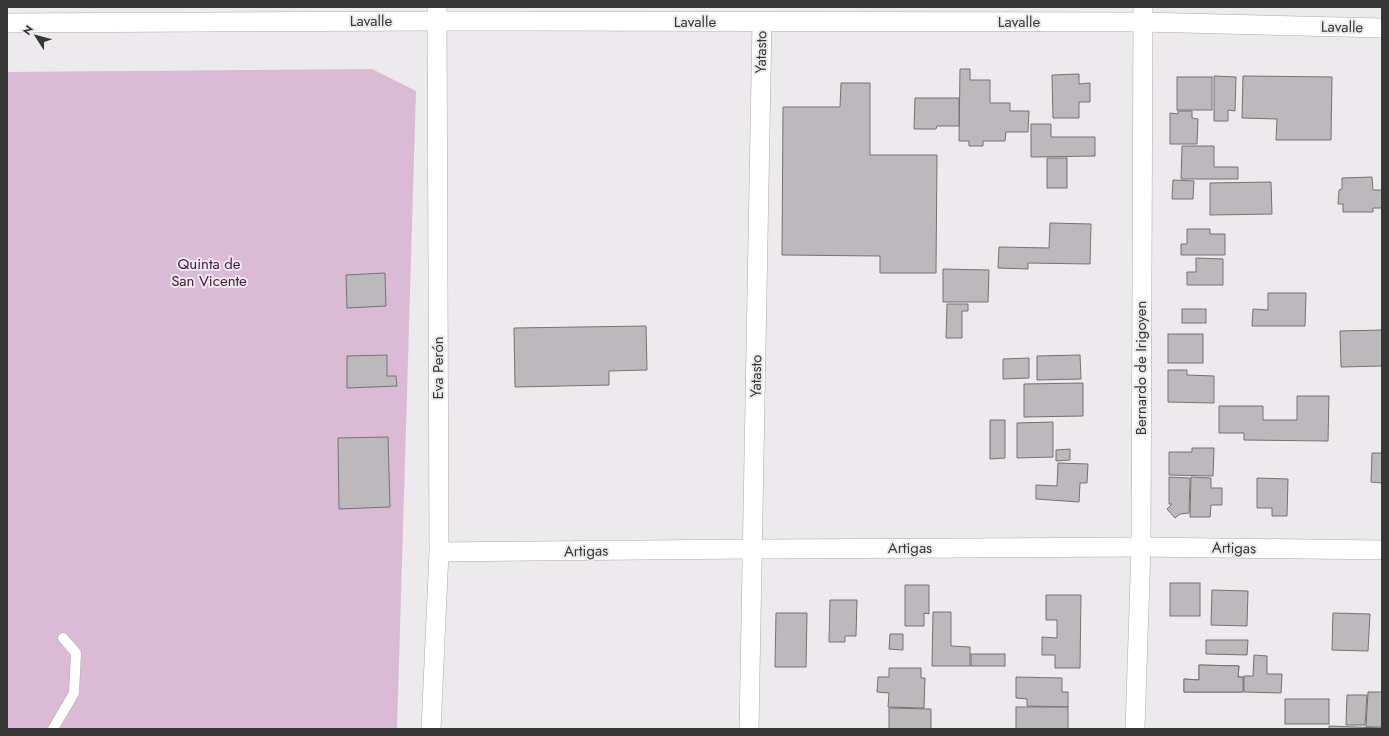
<svg xmlns="http://www.w3.org/2000/svg" width="1389" height="736" font-family="Jost,sans-serif">
<style>
.green{fill:#dabad4}
.building{fill:#bbb9bb;stroke:#757274}
.lines{fill:none;stroke-linecap:round;stroke-linejoin:round}
.lane-casing{stroke:#aca9ab;stroke-width:11}
.street-casing{stroke:#aca9ab;stroke-width:20}
.lane{stroke:#fff;stroke-width:10}
.street{stroke:#fff;stroke-width:19}
.labels{text-anchor:middle;dominant-baseline:central;stroke-width:4;stroke-linejoin:round;paint-order:stroke}
.street-label{font-size:15px;fill:#383738;stroke:#eceaec}
.park-label{font-size:15px;fill:#4b1445;stroke:#eceaec}
</style>
<rect width="100%" height="100%" fill="#eceaec"/>
<path class="green" d="M372,69l44,22 -19,638h-390v-657z"/>
<g class="building">
<path d="M960,69h10v11h20v23h20v8h19l-1,21h-22l-1,9h-22v5h-14v-5h-10z"/>
<path d="M1079,74v10l11,-1v19h-11v16h-26l-1,-43z"/>
<path d="M1214,76l22,1 -1,34 -7,-1v11h-14z"/>
<path d="M1243,76l89,1 -1,63h-55l1,-21 -35,-1z"/>
<rect x="1177" y="77" width="35" height="33"/>
<path d="M841,83h29v72h67l-1,118h-56v-17l-98,-1 1,-148h57z"/>
<path d="M915,98h44v28h-22l-1,3h-22z"/>
<path d="M1178,111h14v7l6,1 -1,25h-27v-31l8,1z"/>
<path d="M1031,124h20v13h44v19l-64,1z"/>
<path d="M1182,146h32v21h24v12h-57z"/>
<rect x="1047" y="158" width="20" height="30"/>
<path d="M1372,177l1,13h9v18h-9v4h-30v-8h-5l1,-14 3,-1v-11z"/>
<path d="M1173,180l21,1 -1,18h-21z"/>
<path d="M1271,182l1,32 -62,1v-32z"/>
<path d="M1050,223l41,1 -1,40 -62,-1v6l-30,-1 1,-21 50,1z"/>
<path d="M1187,229h23v5h15v21h-44v-11h6z"/>
<path d="M1196,258l27,1v26h-36v-13h9z"/>
<path d="M943,269l46,1 -1,32h-45z"/>
<path d="M385,273l1,33 -39,2 -1,-33z"/>
<path d="M1268,293h38l-1,33h-53l1,-17 15,1z"/>
<path d="M947,304h21v7h-6v27h-16z"/>
<rect x="1182" y="309" width="24" height="14"/>
<path d="M646,326l1,44 -38,1v14l-94,2 -1,-59z"/>
<path d="M1382,330v36l-41,1 -1,-36z"/>
<rect x="1168" y="334" width="35" height="29"/>
<path d="M387,355v21h9l1,10 -50,2v-32z"/>
<path d="M1080,355l1,24 -44,1v-24z"/>
<path d="M1029,358v20l-26,1v-20z"/>
<path d="M1168,370h19v5l27,1v27l-46,-1z"/>
<path d="M1083,383v33l-59,1v-33z"/>
<path d="M1297,396h32l-1,45 -84,-1v-7h-25v-27h44v14h34z"/>
<path d="M990,420h15v38l-15,1z"/>
<path d="M1053,422v35l-36,1v-35z"/>
<path d="M388,437l2,70 -51,2 -1,-71z"/>
<path d="M1192,448h22l-1,28 -44,-1v-23h23z"/>
<path d="M1070,449v11l-14,1v-11z"/>
<path d="M1372,453h10v30l-11,-1z"/>
<path d="M1058,463l30,1 -1,19h-7l-1,19 -43,-3v-14l21,1z"/>
<path d="M1169,477l21,1 -1,35 -9,1 -5,4 -8,-9 5,-5h-3z"/>
<path d="M1191,477l20,1v10h11v17h-11l-1,12h-20z"/>
<path d="M1257,478l31,1 -1,37h-15v-8h-15z"/>
<rect x="1170" y="583" width="30" height="33"/>
<path d="M905,585h24v29l-5,-1v13h-19z"/>
<path d="M1212,590l36,1 -1,35 -36,-1z"/>
<path d="M1046,595h35l-1,73h-25v-13h-13v-18l15,1v-18h-11z"/>
<path d="M830,600h27l-1,36h-11v6h-16z"/>
<path d="M933,612h18v34l19,1v19h-38z"/>
<path d="M776,613h31l-1,54h-31z"/>
<path d="M1333,613l37,1 -2,37 -36,-1z"/>
<path d="M890,634h13v16l-14,-1z"/>
<path d="M1206,640h42l-1,15 -41,-1z"/>
<rect x="971" y="654" width="34" height="12"/>
<path d="M1254,655l13,1v18h15l-1,19 -37,-1v-16h9z"/>
<path d="M1199,665l40,1 -1,11h5v15h-59v-13l15,1z"/>
<path d="M1199,665l40,1 -1,11h5v15h-59v-13l15,1z"/>
<path d="M889,668h32v10h4l-1,30 -36,-1 1,-14 -12,-1 1,-15h11z"/>
<path d="M1016,677l46,1v14h6v15l-41,-1v-7l-11,-1z"/>
<path d="M1368,692h14v35h-16z"/>
<path d="M1347,695h20l-2,30h-19z"/>
<rect x="1285" y="699" width="44" height="25"/>
<rect x="1016" y="707" width="52" height="22"/>
<path d="M889,708l42,1v20h-42z"/>
<path d="M1329,726l53,2v1h-53z"/>
</g>
<g class="lines">
<g class="lane-casing">
<path id="lane" d="M53,729l21,-36 2,-40 -13,-15"/>
</g>
<g class="street-casing">
<g id="street">
<path d="M7,23l431,-2 704,1 240,6"/>
<path d="M439,552l314,-3 388,-2 241,3"/>
<path d="M431,729l8,-177 -2,-545"/>
<path d="M749,729l13,-707"/>
<path d="M1135,729l6,-182 2,-540"/>
</g>
</g>
<use href="#lane" class="lane"/>
<use href="#street" class="street"/>
</g>
<g class="labels">
<g class="street-label">
<text x="371" y="21">Lavalle</text>
<text x="695" y="22">Lavalle</text>
<text x="1019" y="22">Lavalle</text>
<text transform="translate(1342 27) rotate(1)">Lavalle</text>
<text transform="translate(761 52) rotate(-89)">Yatasto</text>
<text transform="translate(438 368) rotate(-90)">Eva Perón</text>
<text transform="translate(1141 368) rotate(-90)">Bernardo de Irigoyen</text>
<text transform="translate(756 376) rotate(-89)">Yatasto</text>
<text x="910" y="548">Artigas</text>
<text transform="translate(1234 548) rotate(1)">Artigas</text>
<text transform="translate(586 551) rotate(-1)">Artigas</text>
</g>
<g class="park-label">
<text x="209" y="264">Quinta de<tspan x="209" dy="17">San Vicente</tspan></text>
</g>
</g>
<rect width="1389" height="736" fill="none" stroke="#383738" stroke-width="16"/>
<g transform="translate(36 36) rotate(306)" stroke="#eceaec" stroke-width="3" paint-order="stroke">
<path d="M0-3L7 15L0 10L-7 15Z" fill="#383738"/>
<text y="-6" font-size="11" font-weight="bold" text-anchor="middle" fill="#383738">N</text>
</g>
</svg>
